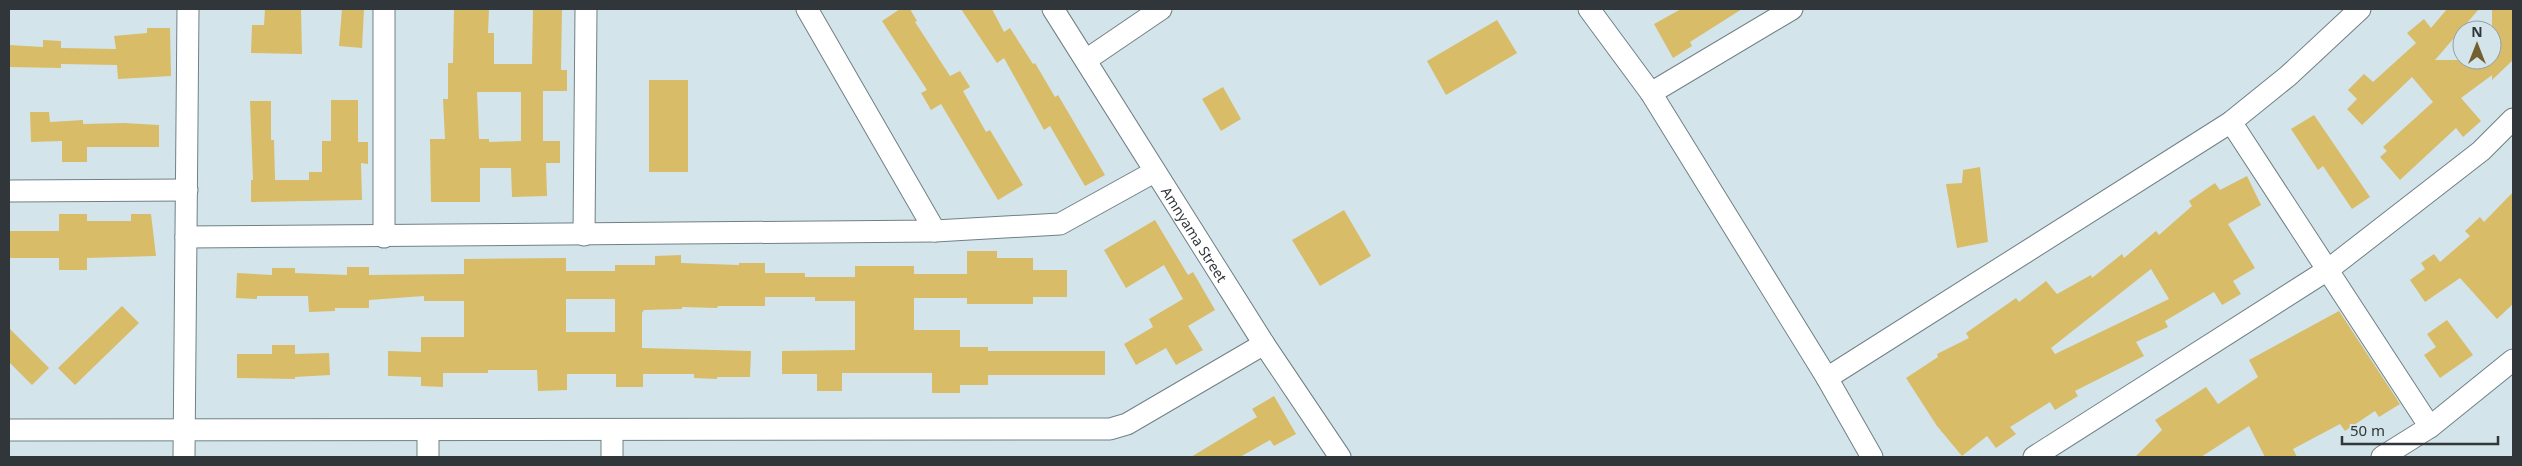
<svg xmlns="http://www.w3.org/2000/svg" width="2522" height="466" font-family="'Noto Sans',sans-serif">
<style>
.building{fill:#d8bc68;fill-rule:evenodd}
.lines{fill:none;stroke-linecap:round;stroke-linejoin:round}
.minor-casing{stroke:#708086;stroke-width:23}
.minor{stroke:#fff;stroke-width:21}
.labels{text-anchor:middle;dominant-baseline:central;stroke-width:5;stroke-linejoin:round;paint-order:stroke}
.street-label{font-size:14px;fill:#303639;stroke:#d3e5eb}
</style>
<rect width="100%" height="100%" fill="#d3e5eb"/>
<g class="building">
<path d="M265,9h36l1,45 -51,-1 1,-28h12z"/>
<path d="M342,9h22l-2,39 -23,-2z"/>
<path d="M454,9h35l-1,24h6v31h38l1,-55h29l-1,61h6v21h-24v50h17v22h-14l1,33 -35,1 -1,-29h-31v34h-49l-1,-63h15l-2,-40h5v-36h5zM477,92h44v49l-32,1v-3h-10z"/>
<path d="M900,9h10l7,12 -2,1 35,54 10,-5 10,16 -7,4 23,41 4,-2 33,55 -25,15 -57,-96 -10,6 -10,-17 6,-3 -45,-69z"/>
<path d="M961,9h31l12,23 6,-4 23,36 2,-1 20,34 3,-2 47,80 -20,11 -35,-60 -6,4 -40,-72 -7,5z"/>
<path d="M1681,9h61l-52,33 2,4 -19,12 -19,-34z"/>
<path d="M2447,9h32l-44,51h57v-51h21v51l-21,20v-5l-31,23 20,23 -18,16 -7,-9 -56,52 -20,-23 7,-6 -4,-4 50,-45 -21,-25 -50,48 -15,-16 10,-10 -9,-9 16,-16 9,8 43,-39 -9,-10 17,-14 7,9z"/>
<path d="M1497,20l20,33 -71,42 -19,-34z"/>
<path d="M147,28h23l1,48 -53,3 -1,-14 -56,-1v4l-52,-1v-22l34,2v-7l18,1v7l55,1 -2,-13 33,-3z"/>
<rect x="649" y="80" width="39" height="92"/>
<path d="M1223,87l18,32 -20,12 -19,-32z"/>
<path d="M331,100h27v42h10v22l-7,-1 1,37 -111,2v-22h2l-3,-79h21v39h3l1,40h34v-8h13v-31h9z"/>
<path d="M30,112h19l1,10 33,-2v4l41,-1 35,2v22h-72v15h-25v-21l-31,1z"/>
<path d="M2314,115l56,82 -18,12 -29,-43 -5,4 -27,-41z"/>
<path d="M1980,167l8,75 -31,6 -11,-64 16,-1 1,-13z"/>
<path d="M2247,176l14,29 -33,19 27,44 -22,13 8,13 -19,11 -8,-13 -49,29 3,6 -32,15 8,14 -69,35 3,5 -23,14 -5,-8 -40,25 6,7 -20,14 -9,-12 -25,20 -25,-30 -31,-48 32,-21 -1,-3 32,-16 -3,-5 50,-35 3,4 27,-21 11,13 34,-19 1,3 30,-24 2,4 32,-27 3,4 33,-29 -3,-5 26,-18 5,7zM2151,269l18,30 -114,55 -4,-6z"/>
<path d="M2513,192v112l-16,15 -37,-41 -35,24 -15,-22 15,-11 -4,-6 13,-9 6,8 30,-26 -5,-5 15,-14 4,5z"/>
<path d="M1344,210l27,46 -51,30 -28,-46z"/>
<path d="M59,214h28v7h44v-7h20l5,42 -69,2v12h-28v-12h-50v-27h50z"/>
<path d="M1155,220l33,55 5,-3 22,38 -27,16 15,24 -27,15 -10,-17 -30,17 -12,-21 29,-17 -4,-8 34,-20 -19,-34 -38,23 -22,-38z"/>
<path d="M967,251h30v7h36v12h34v27h-34v7h-66v-6h-53v32h46v17h28v4h117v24h-117v10h-28v8h-28v-20h-90v18h-25v-17h-35v-23l73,-1v-49h-40v-4h-50v9h-47l-1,2 -35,-1v2l-38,1 -2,3v35l109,3 -1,26h-33v2l-23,-1v-4h-51v13h-27v-13h-49v16l-29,1 -1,-21h-49v3h-45v14l-22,-1v-9l-33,-1v-25l33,1v-15h43v-36h-40v-5l-55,4v8h-34v3l-26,1 -1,-16h-51v3l-21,-1 1,-25 35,2v-7h23v5l52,2v-8h22v8l95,-1v-15l102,-1v13h49v-6h40v-9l26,-1v8l58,2v-2h26v10h40v4h50v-11h59v8h53zM566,299h49v33h-49z"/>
<path d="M122,306l17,17 -64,62 -17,-17z"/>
<path d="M2339,311l61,93 -21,13 -4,-6 -30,20 -5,-7 -47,25 4,8h-32l-16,-31 -48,31h-66l27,-27 -7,-10 51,-33 12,17 40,-27 -9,-17z"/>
<path d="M2447,320l26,35 -33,23 -16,-23 12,-8 -9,-13z"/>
<path d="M9,328l40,40 -17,17 -23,-23z"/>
<path d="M272,345h23v9l34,-1 1,22 -35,2v2l-58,-1v-24h35z"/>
<path d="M1274,396l22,38 -22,12 -4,-6 -30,17h-49l66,-40 -5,-8z"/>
</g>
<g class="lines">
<g class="minor-casing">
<g id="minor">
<path d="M807,9l128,222"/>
<path id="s1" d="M1053,9l211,335 76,113"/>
<path d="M1589,9l62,84 176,285 45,79"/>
<path d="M1086,60l75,-51"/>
<path d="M1651,93l141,-84"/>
<path d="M2231,122l199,305"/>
<path d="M9,191l178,-1"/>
<path d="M584,235l2,-226"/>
<path d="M186,237l749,-6 125,-7 94,-52"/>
<path d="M384,237v-228"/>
<path d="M1827,378l404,-256 57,-46 72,-67"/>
<path d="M9,430l1101,-1 17,-5 137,-80"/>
<path d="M184,457l4,-448"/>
<path d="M428,457v-26"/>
<path d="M612,457v-26"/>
<path d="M2034,457l295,-188 152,-118 32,-32"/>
<path d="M2382,457l48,-30 83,-67"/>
</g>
</g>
<use href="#minor" class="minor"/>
</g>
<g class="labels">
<g class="street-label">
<text stroke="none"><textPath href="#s1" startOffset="266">Amnyama Street</textPath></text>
</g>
</g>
<rect width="2522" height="466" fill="none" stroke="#303639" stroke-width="20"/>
<g transform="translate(2477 45)"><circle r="24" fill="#d3e5eb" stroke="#929fa4"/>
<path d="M0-4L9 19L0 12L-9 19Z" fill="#72612f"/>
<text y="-8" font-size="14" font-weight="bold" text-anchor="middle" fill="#303639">N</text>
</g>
<path d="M2342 436v8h156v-8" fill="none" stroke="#303639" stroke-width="2.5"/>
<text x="2350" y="436" font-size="15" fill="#303639" stroke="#d3e5eb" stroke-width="4" paint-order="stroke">50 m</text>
</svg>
